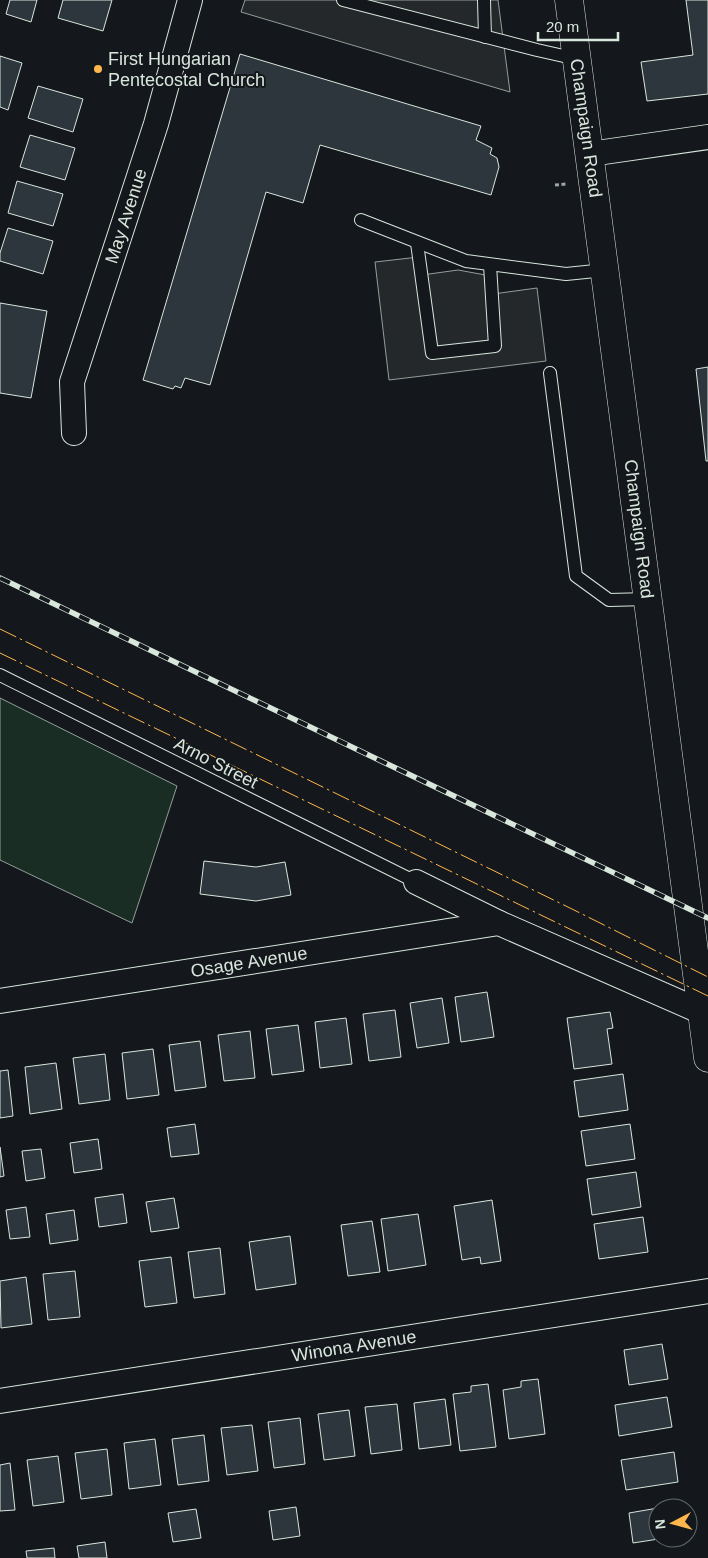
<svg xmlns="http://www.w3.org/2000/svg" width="708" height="1558" font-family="Arial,sans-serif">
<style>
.green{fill:#1a2d24;stroke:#939e99}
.parking{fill:#24282b;stroke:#939e99}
.building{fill:#2c363c;stroke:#d8e6dc}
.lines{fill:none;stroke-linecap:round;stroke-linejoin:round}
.service-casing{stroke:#d8e6dc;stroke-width:14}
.minor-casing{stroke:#d8e6dc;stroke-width:26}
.tertiary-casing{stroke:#d8e6dc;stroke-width:29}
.path{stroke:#9da8a2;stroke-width:3;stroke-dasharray:4 2.5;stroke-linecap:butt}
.service{stroke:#14181c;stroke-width:12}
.minor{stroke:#14181c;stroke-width:24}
.tertiary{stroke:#14181c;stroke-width:28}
.rail-casing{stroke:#d8e6dc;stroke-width:5.5}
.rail{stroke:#14181c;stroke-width:4;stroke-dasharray:11;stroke-linecap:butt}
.power{stroke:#ffb74d;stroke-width:1;stroke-dasharray:18 4 2.5 4;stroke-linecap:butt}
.poi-dot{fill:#ffb74d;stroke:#14181c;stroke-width:2}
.labels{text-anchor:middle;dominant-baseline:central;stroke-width:4;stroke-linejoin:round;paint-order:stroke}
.poi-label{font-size:18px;fill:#d8e6dc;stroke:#14181c;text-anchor:start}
.street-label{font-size:18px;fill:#d8e6dc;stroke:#14181c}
</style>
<rect width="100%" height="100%" fill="#14181c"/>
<path class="green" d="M0,698l177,88 -45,137 -132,-63z"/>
<g class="parking">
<path d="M245,0h253l12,92 -269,-80z"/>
<path d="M419,257l3,18 36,-5 33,6 2,18 44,-6 9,73 -157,19 -14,-118z"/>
</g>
<g class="building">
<path d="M10,0h27l-6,22 -25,-8z"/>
<path d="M63,0h49l-9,31 -45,-13z"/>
<path d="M686,0h22v94l-61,7 -6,-39 52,-7z"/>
<path d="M240,54l241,72 -5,14 16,8 -2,6 7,4 2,9 -8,28 -171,-50 -17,58 -37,-11 -56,193 -25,-7 -4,10 -6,-2 -2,3 -30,-9z"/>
<path d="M0,56l22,7 -14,47 -8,-3z"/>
<path d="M38,86l45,13 -10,33 -45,-14z"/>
<path d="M30,135l45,13 -10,32 -45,-13z"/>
<path d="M17,181l46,13 -10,32 -45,-13z"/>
<path d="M8,228l45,13 -10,33 -43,-13v-8z"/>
<path d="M0,303l47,8 -16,87 -31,-5z"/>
<path d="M708,367v94h-2l-10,-92z"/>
<path d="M204,861l52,6 29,-5 6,33 -35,6 -56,-7z"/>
<path d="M487,992l7,45 -33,5 -6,-45z"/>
<path d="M442,998l7,45 -32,5 -7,-45z"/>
<path d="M395,1010l6,47 -32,4 -6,-47z"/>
<path d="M610,1012l3,16 -6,1 5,35 -38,5 -7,-51z"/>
<path d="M346,1018l6,46 -32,4 -5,-46z"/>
<path d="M298,1025l6,46 -32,4 -6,-46z"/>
<path d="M250,1031l5,47 -31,3 -6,-46z"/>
<path d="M200,1041l6,46 -31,4 -6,-46z"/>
<path d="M153,1049l6,46 -32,4 -5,-46z"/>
<path d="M105,1054l5,46 -31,4 -6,-46z"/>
<path d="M56,1063l6,46 -32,5 -5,-47z"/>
<path d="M8,1070l5,46 -13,2v-47z"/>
<path d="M623,1074l5,36 -49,7 -5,-36z"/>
<path d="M195,1124l4,30 -28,3 -4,-29z"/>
<path d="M630,1124l5,35 -49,7 -5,-35z"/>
<path d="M98,1139l4,30 -28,4 -4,-30z"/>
<path d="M0,1147l4,29 -4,1z"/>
<path d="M41,1149l4,29 -19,3 -4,-30z"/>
<path d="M636,1172l5,35 -49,8 -5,-36z"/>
<path d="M123,1194l4,29 -28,4 -4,-29z"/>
<path d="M174,1198l5,30 -28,4 -5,-30z"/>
<path d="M492,1200l9,61 -20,3 -1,-7 -18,3 -8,-54z"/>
<path d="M26,1207l4,30 -20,2 -4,-29z"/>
<path d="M74,1210l4,30 -28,4 -4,-30z"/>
<path d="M418,1214l8,51 -38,6 -7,-52z"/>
<path d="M643,1217l5,35 -49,7 -5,-35z"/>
<path d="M372,1221l8,51 -32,4 -7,-51z"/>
<path d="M290,1236l6,48 -40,6 -7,-48z"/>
<path d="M220,1248l5,46 -31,4 -6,-46z"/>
<path d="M171,1257l6,46 -32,4 -6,-46z"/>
<path d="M75,1271l5,46 -32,3 -5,-46z"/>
<path d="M26,1277l6,47 -31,4 -1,-47z"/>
<path d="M662,1344l6,35 -39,6 -5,-35z"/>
<path d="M538,1379l7,55 -36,5 -6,-49 18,-3v-6z"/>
<path d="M488,1384l8,63 -36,4 -7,-57 18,-2v-6z"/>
<path d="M667,1397l5,30 -53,9 -4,-31z"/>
<path d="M445,1399l6,46 -32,4 -5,-46z"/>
<path d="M397,1404l5,46 -31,4 -6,-47z"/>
<path d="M349,1410l6,46 -31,4 -6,-46z"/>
<path d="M300,1418l5,46 -31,4 -6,-46z"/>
<path d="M252,1425l6,46 -31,4 -6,-47z"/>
<path d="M204,1435l5,46 -31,4 -6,-46z"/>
<path d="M155,1439l6,46 -32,4 -5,-46z"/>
<path d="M107,1449l5,46 -31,4 -6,-46z"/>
<path d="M674,1452l4,30 -52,8 -5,-30z"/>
<path d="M58,1456l6,46 -31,4 -6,-46z"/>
<path d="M10,1463l5,47 -15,1v-46z"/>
<path d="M296,1507l4,29 -27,4 -4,-29z"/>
<path d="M658,1508v30h7l-32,5 -4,-30z"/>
<path d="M196,1509l5,29 -28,4 -5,-29z"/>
<path d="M105,1542l2,16h-28l-2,-12z"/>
<path d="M54,1548l1,10h-28l-1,-7z"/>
</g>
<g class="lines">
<g class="service-casing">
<g id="service">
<path d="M343,0l194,50 40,9"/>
<path d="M484,0l1,37"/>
<path d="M361,220l105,41 100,13 39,-4"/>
<path d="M417,243l15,110 63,-7 -5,-81"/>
<path d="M550,373l26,203 33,24 39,-1"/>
<path d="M0,675l416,207"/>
</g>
</g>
<g class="minor-casing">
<g id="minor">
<path d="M590,154l118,-17"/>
<path d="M74,433l-2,-51 84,-258 34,-124"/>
<path d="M416,882l83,41"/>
<path d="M0,1001l499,-78 203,89"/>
<path d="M0,1401l708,-110"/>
</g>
</g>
<g class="tertiary-casing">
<path id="tertiary" d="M569,0l139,1058"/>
</g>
<path class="path" d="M555,185l11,-1"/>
<use href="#service" class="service"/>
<use href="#minor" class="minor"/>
<use href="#tertiary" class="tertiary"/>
<g class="rail-casing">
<path id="rail" d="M0,578l708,340"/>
</g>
<use href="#rail" class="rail"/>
<g class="power">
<path d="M0,629l574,281 134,67"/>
<path d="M0,653l708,343"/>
</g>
</g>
<circle class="poi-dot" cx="98" cy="69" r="5"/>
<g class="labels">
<g class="poi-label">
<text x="108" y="59">First Hungarian<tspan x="108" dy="21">Pentecostal Church</tspan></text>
</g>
<g class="street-label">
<text transform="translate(586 128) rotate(82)">Champaign Road</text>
<text transform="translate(126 216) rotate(-72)">May Avenue</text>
<text transform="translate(639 529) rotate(83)">Champaign Road</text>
<text transform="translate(216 763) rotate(27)">Arno Street</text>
<text transform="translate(249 962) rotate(-9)">Osage Avenue</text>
<text transform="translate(354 1346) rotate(-9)">Winona Avenue</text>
</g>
</g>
<g transform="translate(673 1523) rotate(264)"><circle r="24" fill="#14181c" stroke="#626a69"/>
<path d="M0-4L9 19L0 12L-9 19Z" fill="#ffb74d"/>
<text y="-8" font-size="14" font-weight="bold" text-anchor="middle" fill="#d8e6dc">N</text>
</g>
<path d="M538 32v8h80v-8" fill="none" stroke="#d8e6dc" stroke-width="2.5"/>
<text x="546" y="32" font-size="15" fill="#d8e6dc" stroke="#14181c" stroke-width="4" paint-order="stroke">20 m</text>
</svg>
